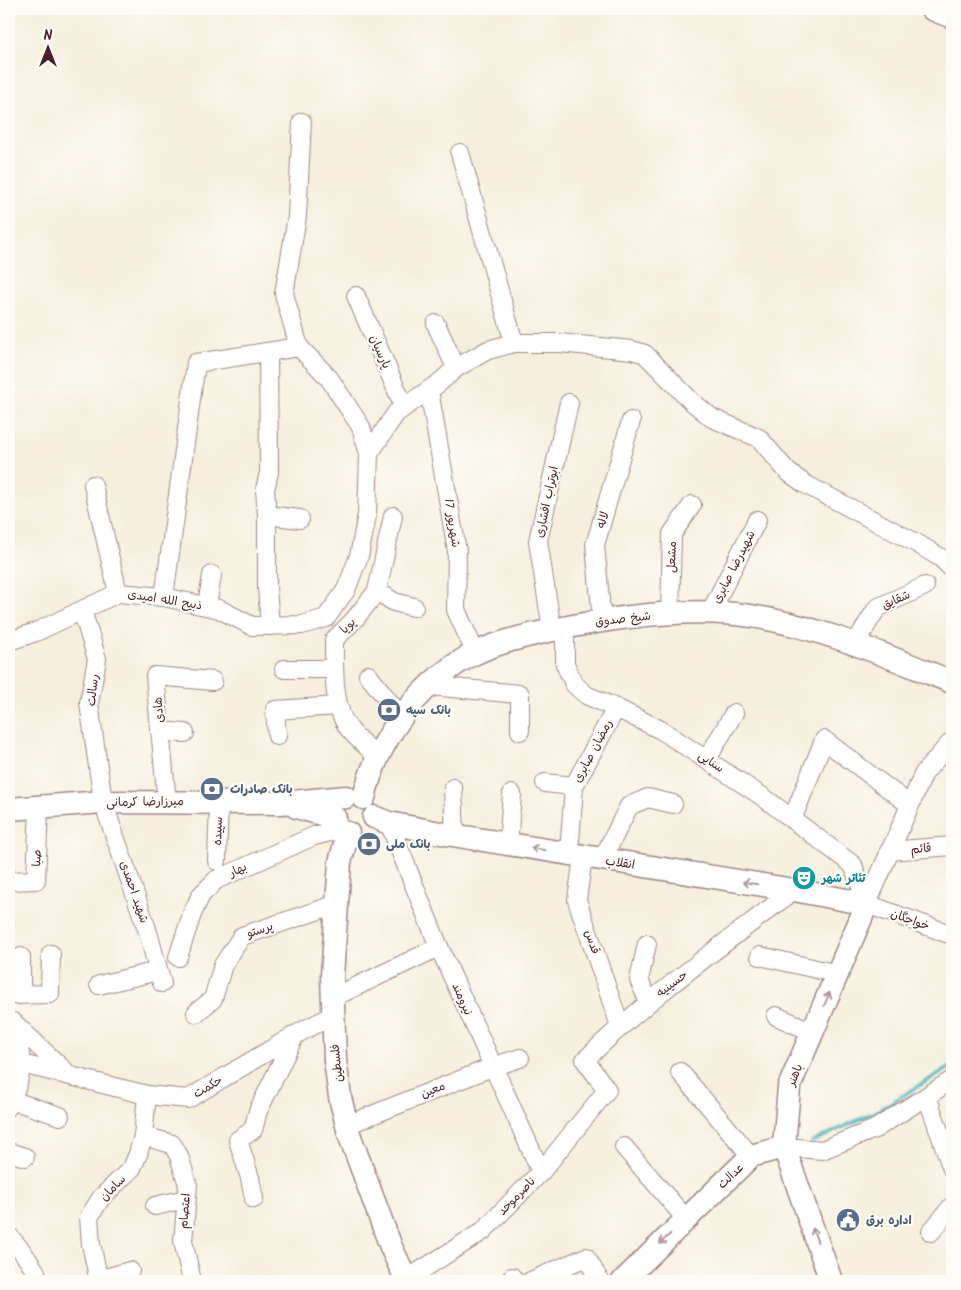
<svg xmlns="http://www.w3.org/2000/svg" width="961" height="1290" font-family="Kalam,'Playpen Sans Arabic',sans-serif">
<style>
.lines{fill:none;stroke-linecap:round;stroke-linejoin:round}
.stream{stroke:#3cadb8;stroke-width:4}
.minor-casing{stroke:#a08784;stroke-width:20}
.major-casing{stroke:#a08784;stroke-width:25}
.minor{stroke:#fff;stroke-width:18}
.major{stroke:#fff;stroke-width:22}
.oneway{stroke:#ae9aa0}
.labels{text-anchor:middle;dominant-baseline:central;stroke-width:4.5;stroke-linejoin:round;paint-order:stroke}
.street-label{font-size:12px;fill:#4a1f2b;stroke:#fdfcf7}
.service-label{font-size:12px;font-weight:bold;fill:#4e5e75;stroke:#fdfcf7;text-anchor:start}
.culture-label{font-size:12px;font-weight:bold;fill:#0d838f;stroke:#fdfcf7;text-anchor:start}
</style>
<rect width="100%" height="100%" fill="#fdfcf7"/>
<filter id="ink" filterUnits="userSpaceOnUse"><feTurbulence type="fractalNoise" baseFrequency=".02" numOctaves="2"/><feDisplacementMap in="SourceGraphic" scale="10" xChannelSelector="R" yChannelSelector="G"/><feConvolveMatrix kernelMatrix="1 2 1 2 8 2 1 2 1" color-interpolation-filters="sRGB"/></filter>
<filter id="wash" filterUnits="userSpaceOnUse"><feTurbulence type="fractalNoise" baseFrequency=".0096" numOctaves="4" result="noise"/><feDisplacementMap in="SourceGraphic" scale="20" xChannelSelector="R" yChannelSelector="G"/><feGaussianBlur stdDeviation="1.12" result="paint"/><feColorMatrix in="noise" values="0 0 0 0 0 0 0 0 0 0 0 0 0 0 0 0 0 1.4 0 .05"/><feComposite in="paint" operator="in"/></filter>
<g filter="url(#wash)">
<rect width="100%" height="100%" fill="#f6efdd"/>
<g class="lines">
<path class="stream" d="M812,1142l67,-32 73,-44"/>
</g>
</g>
<g filter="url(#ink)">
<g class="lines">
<g class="minor-casing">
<g id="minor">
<path d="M460,153l54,190"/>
<path d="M356,296l48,111"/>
<path d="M436,324l20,44"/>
<path d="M299,347l-15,-53 13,-77 5,-95"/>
<path d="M268,353l1,119 -4,18 2,25v72l3,39"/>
<path d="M429,390l28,161 -1,59 20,44"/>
<path d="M93,485l25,108"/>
<path d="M267,515l33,4"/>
<path d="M377,591l17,11 20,5"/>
<path d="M164,597l32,-234 103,-16 30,31 32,49 8,27"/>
<path d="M207,606l5,-31"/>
<path d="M82,610l15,49 -8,44 14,99 44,127 15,54"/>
<path d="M710,613l47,-93"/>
<path d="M670,614l2,-80 20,-29"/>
<path d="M602,621l-7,-76 36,-124"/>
<path d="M565,627v37l9,20 12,11 30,13 45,22 102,67 90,68 14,39"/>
<path d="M552,630l-14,-89 31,-138"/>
<path d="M9,641l27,-9 82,-39 46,4 55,12 33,17 50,-1 24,-7 20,-28 13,-34 8,-41 2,-61 27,-41 43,-30 17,-15 32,-18 26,-7h45l73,7 13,4 46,47 21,17 47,20 29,34 17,12 113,60 23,14 11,11"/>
<path d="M855,644l22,-36 48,-22"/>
<path d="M284,669h50"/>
<path d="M368,675l34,43"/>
<path d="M430,686l90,8v37"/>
<path d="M160,731l25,2"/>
<path d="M277,736l-2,-26 63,-4"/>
<path d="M378,757c-9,-9 -20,-17 -28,-27 -18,-21 -16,-64 -16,-90l21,-21 22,-28 16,-75"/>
<path d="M707,759l27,-46"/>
<path d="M545,783l29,3"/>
<path d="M453,788l2,48"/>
<path d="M167,802l-12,-126 58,5"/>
<path d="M792,820l32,-80 86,65"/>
<path d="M389,823l50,124 102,225"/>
<path d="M508,845l4,-51"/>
<path d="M889,851l63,-5"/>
<path d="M569,854l5,-68 42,-78"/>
<path d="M583,857l-6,43 43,126"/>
<path d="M602,860l27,-54 19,-8 25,6"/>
<path d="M217,861l2,-59"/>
<path d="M9,881l27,-1 3,-72"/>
<path d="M867,904l57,-131 28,-32"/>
<path d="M867,904l85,31"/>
<path d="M647,944l-8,36 10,22"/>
<path d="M760,956l78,18"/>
<path d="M178,957l14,-43 9,-19 15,-15 98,-44 28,-7"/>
<path d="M99,985l59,-14"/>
<path d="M9,995l41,-1 1,-40"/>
<path d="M21,995v-38"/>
<path d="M332,998l107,-51"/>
<path d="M196,1013l17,-14 10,-34 19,-29 95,-32"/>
<path d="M776,1016l37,16"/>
<path d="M13,1022l54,51"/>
<path d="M22,1064l125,31 41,4 107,-64 38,-20"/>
<path d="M680,1072l71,84"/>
<path d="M927,1096l25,73"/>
<path d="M11,1100l49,16"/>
<path d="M9,1106l9,-23 4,-19 -8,-41"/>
<path d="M347,1125l145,-58 28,-9"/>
<path d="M143,1136l29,8 7,12 9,29 -5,56 9,40"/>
<path d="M624,1147l62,72"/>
<path d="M784,1147l38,3 53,-21 77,-49"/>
<path d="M9,1152l16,5"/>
<path d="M254,1199l-4,-21 -12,-38 15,-10 5,-19 37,-76"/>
<path d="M155,1206l31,-7"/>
<path d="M931,1232l21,-26"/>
<path d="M9,1236l13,15 14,21v9"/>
<path d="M512,1277l3,4"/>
<path d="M98,1280l32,-9"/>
<path d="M99,1281l-8,-37 -2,-27 12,-19 31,-30 6,-14 5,-18 4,-41"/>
<path d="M404,1281l79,-50 58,-59 66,-82 -22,-30c64,-63 138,-115 209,-170"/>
<path d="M531,1281l55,-24 14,24"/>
</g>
</g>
<g class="major-casing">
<g id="major">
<path d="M932,9l20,8"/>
<path d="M364,798c12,-55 52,-111 102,-140 25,-14 55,-21 82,-27 61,-13 142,-25 203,-15 71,11 135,40 201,66"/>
<path d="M296,807l39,11"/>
<path d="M9,809l94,-7 178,1 65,-6"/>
<path d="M374,817l15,6 51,10 354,57 73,14 -78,183 -5,60 47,134"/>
<path d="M348,833l-8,29 -8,114 3,84 5,37 9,37 42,113 16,34"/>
<path d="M623,1281l128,-125 33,-9"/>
</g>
</g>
<use href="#minor" class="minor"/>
<use href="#major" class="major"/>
</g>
<defs><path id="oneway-shaft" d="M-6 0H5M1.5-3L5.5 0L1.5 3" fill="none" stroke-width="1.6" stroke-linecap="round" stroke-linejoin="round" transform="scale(1.25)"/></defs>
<g class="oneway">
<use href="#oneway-shaft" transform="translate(538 849) rotate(-171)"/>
<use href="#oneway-shaft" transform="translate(750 883) rotate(-171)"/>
<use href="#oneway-shaft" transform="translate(827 999) rotate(-67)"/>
<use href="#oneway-shaft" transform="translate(815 1235) rotate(-109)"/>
<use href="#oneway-shaft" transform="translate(665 1239) rotate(136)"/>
</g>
</g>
<defs>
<g id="bank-disc" transform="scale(1.25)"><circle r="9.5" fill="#5c6f8a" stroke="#fdfcf7"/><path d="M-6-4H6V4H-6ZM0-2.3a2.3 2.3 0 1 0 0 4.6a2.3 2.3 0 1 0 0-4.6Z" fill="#fff"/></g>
<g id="theatre-disc" transform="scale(1.25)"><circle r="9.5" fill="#0f9aa8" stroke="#fdfcf7"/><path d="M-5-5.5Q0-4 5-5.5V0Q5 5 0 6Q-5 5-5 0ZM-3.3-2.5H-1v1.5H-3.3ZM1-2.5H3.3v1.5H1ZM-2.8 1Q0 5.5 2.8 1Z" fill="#fff"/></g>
<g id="civic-disc" transform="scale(1.25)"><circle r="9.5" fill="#5c6f8a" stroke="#fdfcf7"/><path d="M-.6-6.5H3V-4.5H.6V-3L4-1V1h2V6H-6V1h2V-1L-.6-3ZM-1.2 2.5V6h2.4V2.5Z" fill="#fff"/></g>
</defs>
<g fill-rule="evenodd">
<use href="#bank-disc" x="389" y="710"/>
<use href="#bank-disc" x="212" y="789"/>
<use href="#bank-disc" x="369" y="844"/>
<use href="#theatre-disc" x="804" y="878"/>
<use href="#civic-disc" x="848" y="1220"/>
</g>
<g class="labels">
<g class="street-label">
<text transform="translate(380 352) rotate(66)">پارسیان</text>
<text transform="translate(547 502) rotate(-78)">ابوتراب افشاری</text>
<text transform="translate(603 520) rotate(-74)">لاله</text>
<text transform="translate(452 523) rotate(81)">17 شهریور</text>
<text transform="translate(672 557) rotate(-88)">مشعل</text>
<text transform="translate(734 567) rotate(-63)">شهیدرضا صابری</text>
<text transform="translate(165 600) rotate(9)">ذبیح الله امیدی</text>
<text transform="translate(896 600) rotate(-24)">شقایق</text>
<text transform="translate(623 619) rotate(-6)">شیخ صدوق</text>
<text transform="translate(348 626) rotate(-46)">پویا</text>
<text transform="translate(93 690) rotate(-84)">رسالت</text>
<text transform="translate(159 710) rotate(-95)">هادی</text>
<text transform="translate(593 751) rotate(-62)">رمضان صابری</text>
<text transform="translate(711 762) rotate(34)">سنایی</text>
<text transform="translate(145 802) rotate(-1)">میرزارضا کرمانی</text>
<text transform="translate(218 831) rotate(-88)">سپیده</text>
<text transform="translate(921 849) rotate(-5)">قائم</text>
<text transform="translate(37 858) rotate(-88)">صبا</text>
<text transform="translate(620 863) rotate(9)">انقلاب</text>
<text transform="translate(238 870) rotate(-25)">بهار</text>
<text transform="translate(134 892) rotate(71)">شهید احمدی</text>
<text transform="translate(910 920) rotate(20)">خواجگان</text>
<text transform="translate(260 930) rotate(-18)">پرستو</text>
<text transform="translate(592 942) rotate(71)">قدس</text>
<text transform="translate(672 984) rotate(-37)">حسینیه</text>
<text transform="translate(462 999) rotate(66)">نیرومند</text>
<text transform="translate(337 1063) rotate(-96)">فلسطین</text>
<text transform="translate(795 1075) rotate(-68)">باهنر</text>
<text transform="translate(208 1087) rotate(-31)">حکمت</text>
<text transform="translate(433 1090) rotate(-22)">معین</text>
<text transform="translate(731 1176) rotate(-44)">عدالت</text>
<text transform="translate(113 1188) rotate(-46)">سامان</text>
<text transform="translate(517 1196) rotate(-46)">ناصرموحد</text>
<text transform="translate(185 1211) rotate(-85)">اعتصام</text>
</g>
<g class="service-label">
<text x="406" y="710">بانک سپه</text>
<text x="230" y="789">بانک صادرات</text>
<text x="386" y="844">بانک ملی</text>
<text x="866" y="1220">اداره برق</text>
</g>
<g class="culture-label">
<text x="822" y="878">تئاتر شهر</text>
</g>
</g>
<rect width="961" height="1290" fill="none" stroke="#fdfcf7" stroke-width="30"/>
<g transform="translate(48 48)" stroke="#fdfcf7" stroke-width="4" paint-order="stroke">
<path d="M0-4L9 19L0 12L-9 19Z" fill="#4a1f2b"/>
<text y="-8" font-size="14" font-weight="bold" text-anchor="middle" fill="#4a1f2b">N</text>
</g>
</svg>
